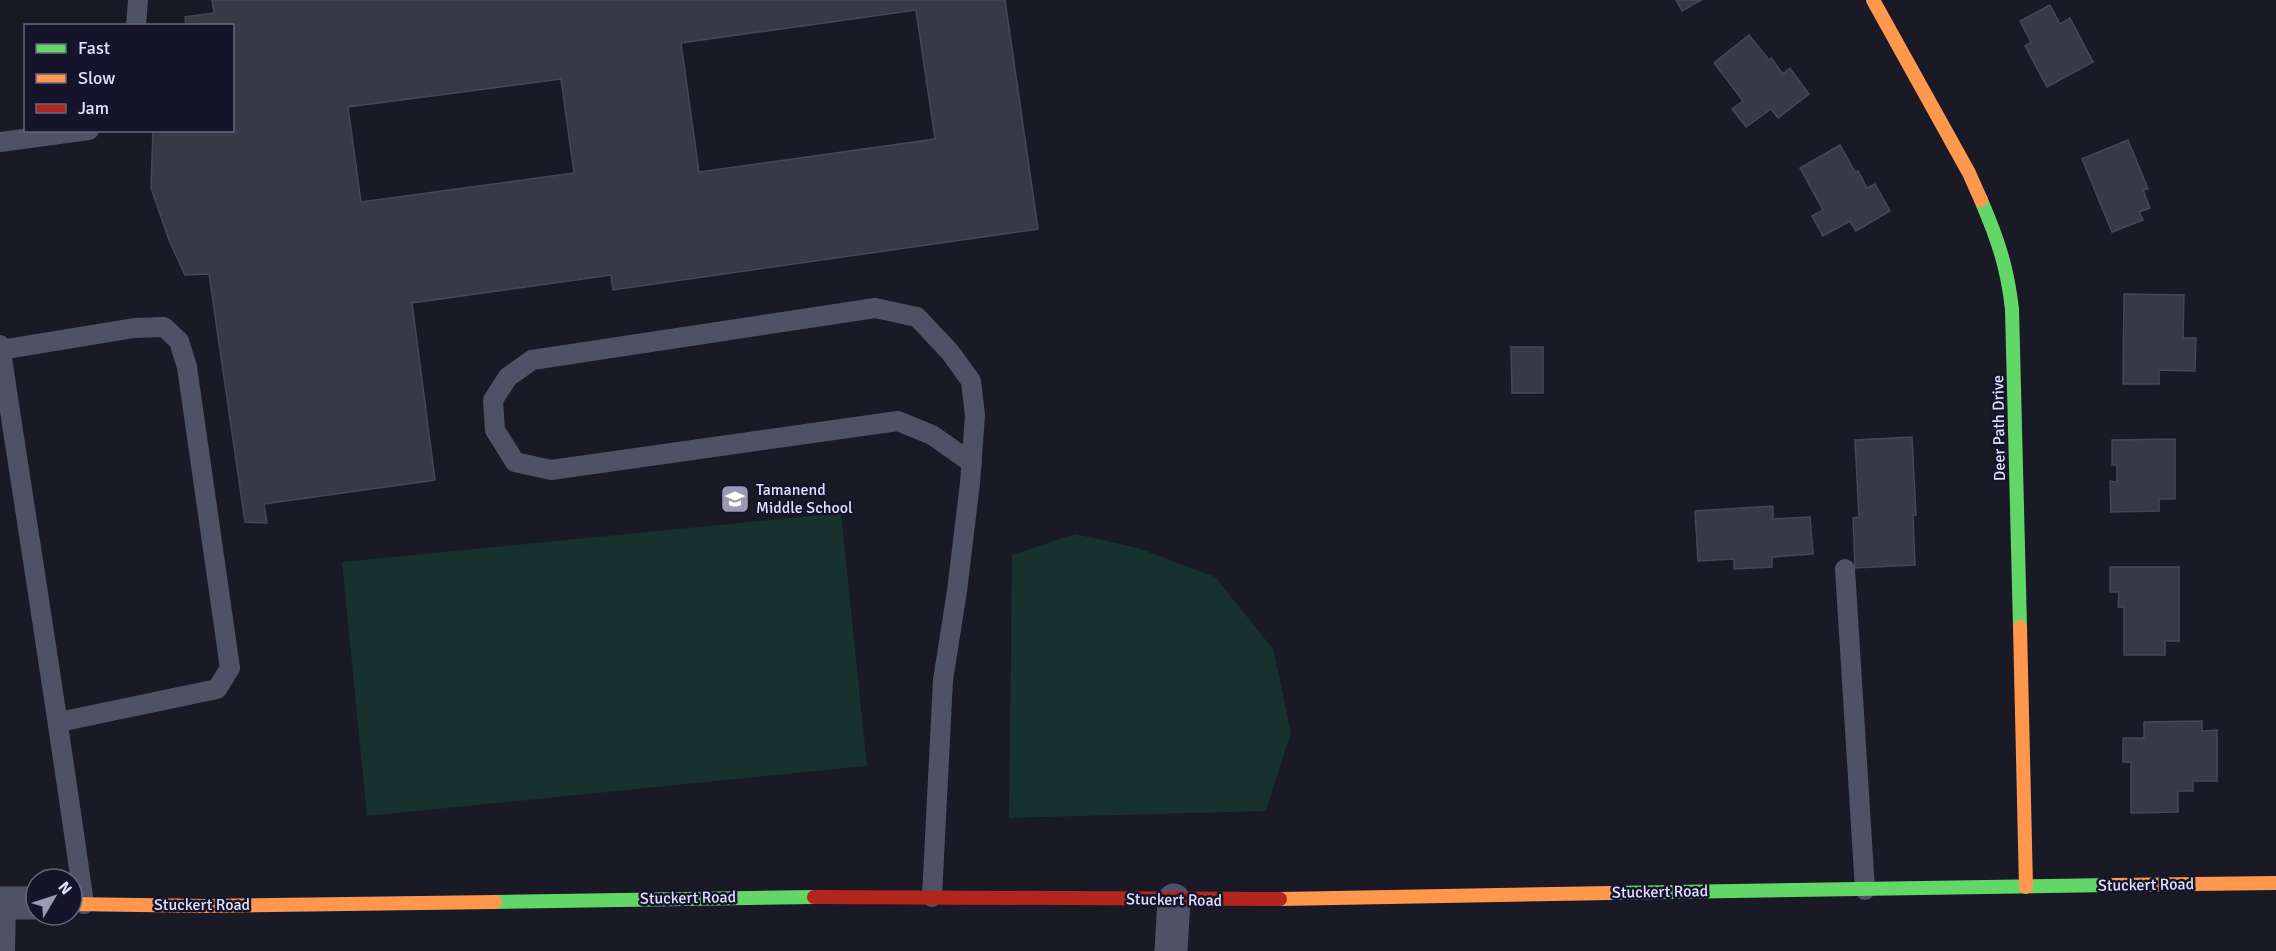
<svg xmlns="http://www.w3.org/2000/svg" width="2276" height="951" font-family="Signika,sans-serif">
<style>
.green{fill:#17312f}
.building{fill:#393847;stroke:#474558;stroke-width:1.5;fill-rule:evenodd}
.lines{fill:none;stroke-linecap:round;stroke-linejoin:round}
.lane{stroke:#4f5166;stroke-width:20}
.street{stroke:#4f5166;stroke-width:33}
.fast{stroke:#63d668;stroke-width:14}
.slow{stroke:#ff974d;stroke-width:14}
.jam{stroke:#b3261e;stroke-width:14}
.labels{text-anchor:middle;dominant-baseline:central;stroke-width:5;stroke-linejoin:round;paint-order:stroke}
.street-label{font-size:16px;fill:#e0e0fd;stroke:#15142b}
.poi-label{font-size:16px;fill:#e0e0fd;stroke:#15142b;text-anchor:start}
</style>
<rect width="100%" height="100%" fill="#1a1926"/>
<g class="green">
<path d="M841,513l26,253 -500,50 -25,-254z"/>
<path d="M1075,534l63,14 77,29 58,72 18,83 -25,79 -257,7 3,-263z"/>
</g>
<g class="building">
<path d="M212,0h793l33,229 -425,61 -2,-15 -199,28 23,177 -171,24 3,19 -22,-1 -36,-248 -24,1 -16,-35 -18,-52 2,-58h79v-104h-46l-1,-9 29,-4zM916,10l19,129 -236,33 -18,-129zM561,79l13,94 -213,29 -13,-95z"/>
<path d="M1676,0h25l-19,11z"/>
<path d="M2050,5l10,19 10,-6 23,44 -46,25 -22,-41 6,-4 -11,-21z"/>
<path d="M1749,35l20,25 2,-2 12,16 7,-6 19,26 -31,24 -7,-9 -25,18 -14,-18 11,-8 -29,-38z"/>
<path d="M2128,140l20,49 -5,1 7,18 -11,4 4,8 -31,12 -30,-73z"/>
<path d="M1840,145l15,27 3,-1 9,17 8,-4 15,27 -34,20 -6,-10 -27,15 -11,-20 11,-6 -23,-42z"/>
<path d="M2124,294l60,1 -1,43h13l-1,33 -36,-1v14h-36z"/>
<path d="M1511,347h32v46h-31z"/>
<path d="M1912,437l4,78h-3l2,50 -60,3 -2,-50 6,-1 -4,-77z"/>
<path d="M2175,439v60h-16v12l-48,1 -1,-31 7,1v-17h-5v-25z"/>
<path d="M1773,506v13l37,-2 3,37 -41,3v10l-38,2v-10l-36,2 -3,-50z"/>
<path d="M2110,567h69v74h-14v14h-41v-48h-6l1,-15h-9z"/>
<path d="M2202,721v10l15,-1v51h-24v10h-15v21l-47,1v-51h-8v-24h21v-16z"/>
</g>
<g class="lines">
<g class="lane">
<path d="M136,26l2,-26"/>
<path d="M0,142l89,-12"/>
<path d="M0,345c28,186 58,372 84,559"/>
<path d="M1,350l133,-22 30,-1 15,14 8,26 43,301 -13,21 -158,33"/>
<path d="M1845,569l20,321"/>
<path d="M932,897l11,-217 14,-89 13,-108 5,-68 -4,-34 -21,-29 -33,-35 -42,-9 -343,52 -24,17 -15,23 2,30 20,32 36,8 347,-49 34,14 40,28"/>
<path d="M5,951l1,-48"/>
</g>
<g class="street">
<path d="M0,903h36"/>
<path d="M1171,951l3,-51"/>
</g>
<g class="fast">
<path d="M1981,200c17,40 26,66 31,109l8,318"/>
<path d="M1611,893l502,-8"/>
<path d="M495,902l319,-5"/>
</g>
<g class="slow">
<path d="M1873,0l96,173 12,27"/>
<path d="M2020,627l6,260"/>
<path d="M2113,885l163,-2"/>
<path d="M1280,899l331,-6"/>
<path d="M72,904l133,2 290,-4"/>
</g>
<path class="jam" d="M814,897l466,2"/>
</g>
<defs>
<g id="school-square" transform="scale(1.5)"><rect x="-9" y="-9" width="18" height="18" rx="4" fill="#9b9ab2" stroke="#15142b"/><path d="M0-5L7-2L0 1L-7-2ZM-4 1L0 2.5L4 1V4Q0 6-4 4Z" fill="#fff"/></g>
</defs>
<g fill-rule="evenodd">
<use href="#school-square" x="735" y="499"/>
</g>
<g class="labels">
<g class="street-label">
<text transform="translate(1999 428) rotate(-91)">Deer Path Drive</text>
<text transform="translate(2146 885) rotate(-1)">Stuckert Road</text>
<text transform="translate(1660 892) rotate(-1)">Stuckert Road</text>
<text transform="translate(688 898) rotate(-1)">Stuckert Road</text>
<text transform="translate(1174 900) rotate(1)">Stuckert Road</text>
<text x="202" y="905">Stuckert Road</text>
</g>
<g class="poi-label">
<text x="756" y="490">Tamanend<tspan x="756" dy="18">Middle School</tspan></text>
</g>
</g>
<rect x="24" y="24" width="210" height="108" fill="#15142b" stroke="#66667f" stroke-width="1.5"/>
<rect x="36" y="44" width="30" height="9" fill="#63d668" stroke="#66667f" stroke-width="1.5"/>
<text x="78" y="54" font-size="18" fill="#e0e0fd">Fast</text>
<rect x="36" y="74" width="30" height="9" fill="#ff974d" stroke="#66667f" stroke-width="1.5"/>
<text x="78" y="84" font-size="18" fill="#e0e0fd">Slow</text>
<rect x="36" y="104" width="30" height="9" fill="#b3261e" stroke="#66667f" stroke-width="1.5"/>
<text x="78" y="114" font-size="18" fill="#e0e0fd">Jam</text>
<g transform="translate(54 897) rotate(51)"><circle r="28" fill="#15142b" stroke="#66667f" stroke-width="1.5"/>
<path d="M0-4.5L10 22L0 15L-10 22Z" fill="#9b9ab2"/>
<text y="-9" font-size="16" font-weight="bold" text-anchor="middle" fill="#e0e0fd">N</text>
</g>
</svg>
